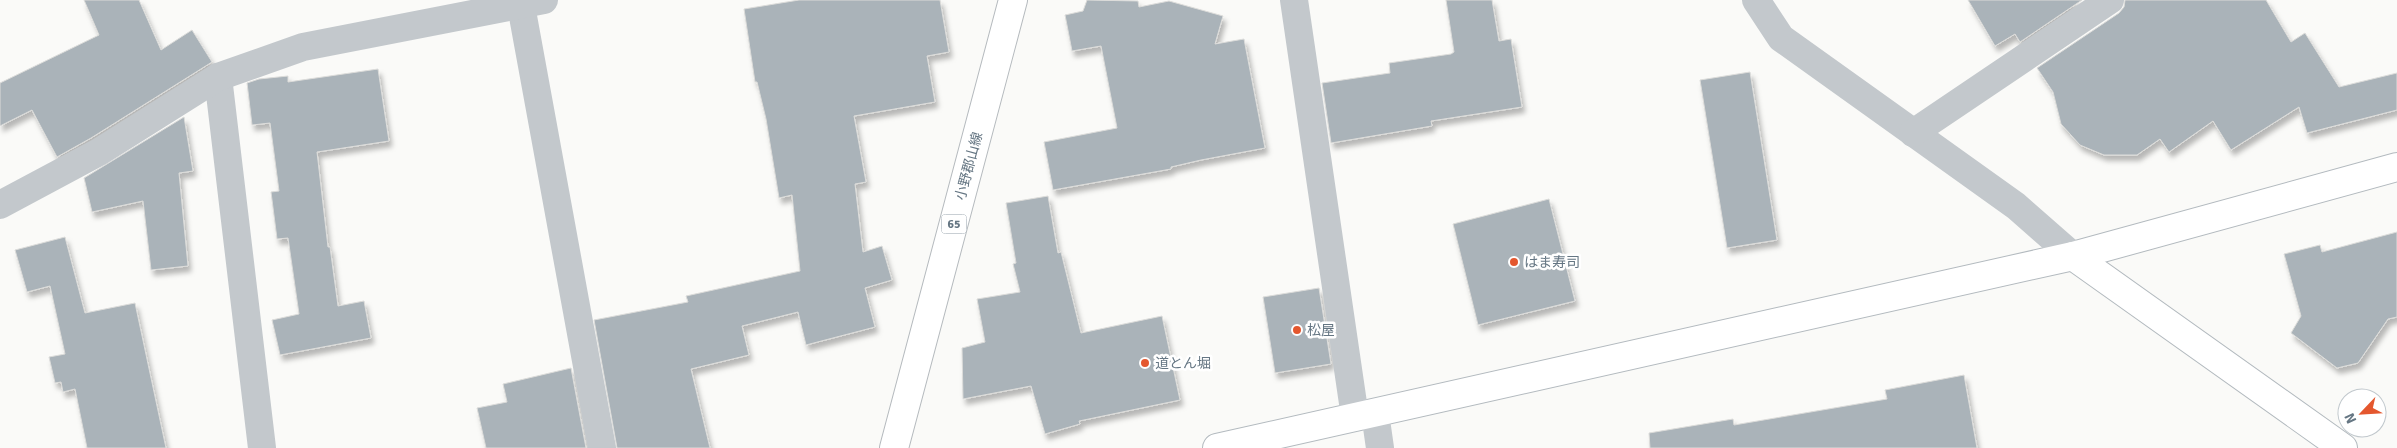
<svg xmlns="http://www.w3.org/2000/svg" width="2397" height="448" font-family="Signika,'Noto Sans JP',sans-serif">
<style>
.building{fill:#aab3b9;stroke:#dcdcda;filter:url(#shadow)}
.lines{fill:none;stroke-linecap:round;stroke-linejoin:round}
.secondary-casing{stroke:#b3babf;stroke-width:30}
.primary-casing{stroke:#b5babe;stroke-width:30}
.street{stroke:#c3c8cc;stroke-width:28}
.secondary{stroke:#fff;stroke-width:28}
.primary{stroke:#fff;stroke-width:28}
.poi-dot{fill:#e4572e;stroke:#fff;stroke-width:2}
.labels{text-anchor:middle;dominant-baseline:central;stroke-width:5;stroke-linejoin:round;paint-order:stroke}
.shield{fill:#fff;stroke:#939fa8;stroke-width:1}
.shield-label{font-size:12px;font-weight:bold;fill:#657683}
.street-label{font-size:14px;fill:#657683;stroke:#fff}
.poi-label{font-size:14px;fill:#657683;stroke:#fff;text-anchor:start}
</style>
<defs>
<filter id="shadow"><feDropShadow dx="3" dy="5.5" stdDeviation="2.5" flood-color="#0004"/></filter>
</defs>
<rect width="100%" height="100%" fill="#fafaf8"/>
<g class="building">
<path d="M84,0h55l22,50 31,-20 20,32 -121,76 -34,19 -25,-47 -32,16v-43l99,-48z"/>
<path d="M799,0h141l9,52 -22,4 8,46 -81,14 12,66 -11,2 8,68 19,-6 10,34 -27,8 10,39 -69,18 -8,-33 -56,14 7,29 -58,14 19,79h-93l-23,-128 94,-18 -2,-6 114,-25 -8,-76 -13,3 -13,-79 -9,-37h-2l-11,-73z"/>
<path d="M1087,0l51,1 1,6 30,-6 54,15 -8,28 29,-5 21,109 -64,12 -30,7v2l-118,21 -9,-48 73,-14 -16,-82 -29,5 -7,-36 18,-4z"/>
<path d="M1446,0h46l7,41 12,-2 11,68 -91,14 1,5 -101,17 -9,-60 68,-10 -1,-10 62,-9 3,-2z"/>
<path d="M1968,0h114l-62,42 -5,-8 -20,12z"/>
<path d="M2125,0h141l25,42 14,-9 34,54 58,-14v37l-90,23 -8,-26 -68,43 -18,-29 -44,31 -9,-13 -23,16h-33l-24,-10 -19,-21 -8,-32 -16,-24 82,-55 5,-6z"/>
<path d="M378,69l11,72 -72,11 11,95h2l8,59 26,-5 7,37 -91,17 -8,-35 27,-6 -11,-76 -11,1 -6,-47 8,-1 -9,-68 -18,2 -5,-42 12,-4 29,-3v6z"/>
<path d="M1750,72l27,168 -50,8 -27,-168z"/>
<path d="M184,117l9,54 -14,2 9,93 -37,4 -8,-69 -51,11 -8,-34z"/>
<path d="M1048,196l10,57 3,-1 20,81 81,-17 18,84 -101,21 1,3 -35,10 -14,-48 -68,13 -1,-51 23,-6 -8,-43 43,-7 -7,-28 3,-1 -10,-60z"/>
<path d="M1549,199l26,102 -97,24 -25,-101z"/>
<path d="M2397,232v85l-9,2 -30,44 -21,5 -46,-35 10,-17 -17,-62 36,-9 2,7z"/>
<path d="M65,237l20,76 50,-10 31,145h-79l-12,-59 -12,3 -2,-10 -6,1 -6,-26 16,-3 -15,-68 -23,6 -12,-42z"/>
<path d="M1319,288l12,76 -56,9 -12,-76z"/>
<path d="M571,368l15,80h-100l-9,-40 30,-6 -4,-18z"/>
<path d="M1964,375l13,73h-327l-1,-15 84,-14 1,6 153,-26 -2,-9z"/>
</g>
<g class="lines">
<g class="secondary-casing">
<g id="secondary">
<path d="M2073,256l270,192"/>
<path d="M1217,448l856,-192 324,-89"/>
</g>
</g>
<g class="primary-casing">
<path id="primary" d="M894,448l119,-448"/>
</g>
<g class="street">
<path d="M520,0l82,448"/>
<path d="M1294,0l61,417"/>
<path d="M1756,0l25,38 235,168 57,50"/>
<path d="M218,77l44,371"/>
<path d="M1913,133l197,-133"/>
<path d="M0,205l99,-53 119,-75 85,-30 241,-47"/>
<path d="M1375,413l5,35"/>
</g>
<use href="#secondary" class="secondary"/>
<use href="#primary" class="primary"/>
</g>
<g class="poi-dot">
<circle cx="1514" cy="262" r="5"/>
<circle cx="1297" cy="330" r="5"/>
<circle cx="1145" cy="363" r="5"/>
</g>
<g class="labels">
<rect class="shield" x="941.5" y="214.5" width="25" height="19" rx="4"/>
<g class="shield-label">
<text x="954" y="224">65</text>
</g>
<g class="street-label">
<text transform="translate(969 166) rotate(-75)">小野郡山線</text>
</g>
<g class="poi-label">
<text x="1524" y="262">はま寿司</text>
<text x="1307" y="330">松屋</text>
<text x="1155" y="363">道とん堀</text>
</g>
</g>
<g transform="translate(2362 413) rotate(245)"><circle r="24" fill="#ffffff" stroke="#c1c8cd"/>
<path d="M0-4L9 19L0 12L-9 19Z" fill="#e4572e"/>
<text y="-8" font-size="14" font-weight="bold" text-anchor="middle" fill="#657683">N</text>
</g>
</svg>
